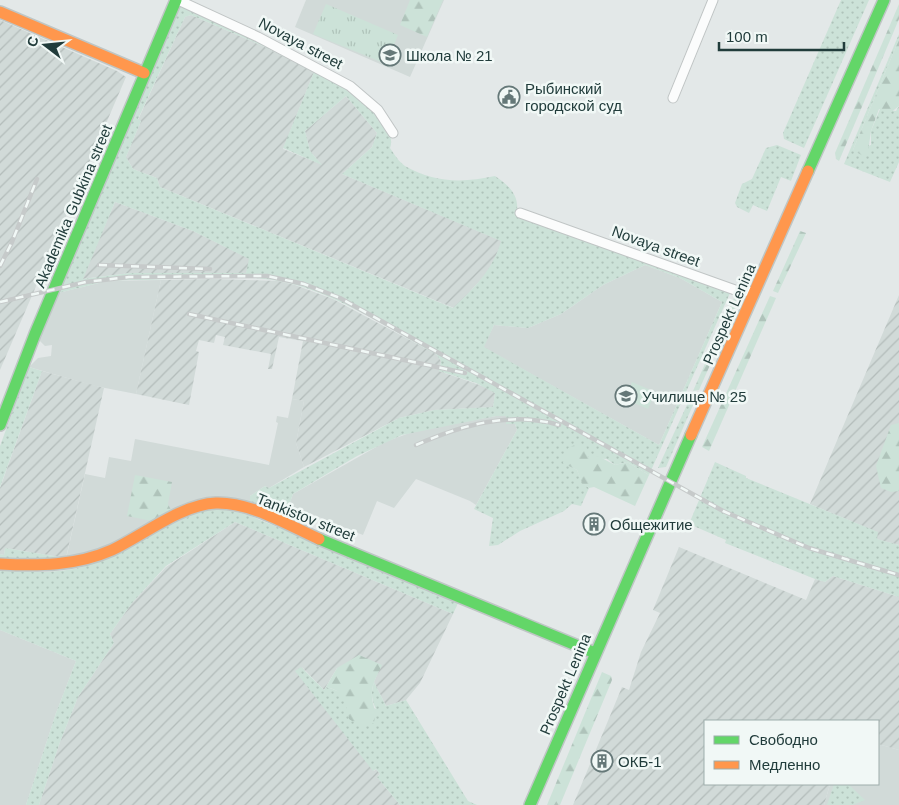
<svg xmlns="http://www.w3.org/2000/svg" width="899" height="805" font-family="Helvetica,sans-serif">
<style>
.built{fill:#d1dad8}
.industrial{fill:url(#industrial-furrows)}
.grass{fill:url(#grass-dots);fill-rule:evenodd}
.forest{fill:url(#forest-firs)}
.park{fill:url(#park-tufts)}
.pitch{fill:#cce2d8}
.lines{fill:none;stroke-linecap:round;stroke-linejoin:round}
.street-casing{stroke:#c0c5c5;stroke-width:11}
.fast-casing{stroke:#bfc6c5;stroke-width:14}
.slow-casing{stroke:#bfc6c5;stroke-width:14}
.street{stroke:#fbfcfc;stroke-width:9}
.fast{stroke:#63d668;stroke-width:11}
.slow{stroke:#ff974d;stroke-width:11}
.rail-casing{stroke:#c6caca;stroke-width:4.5}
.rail{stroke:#f1f8f6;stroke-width:2.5;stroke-dasharray:8;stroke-linecap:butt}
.labels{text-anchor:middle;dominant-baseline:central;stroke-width:5;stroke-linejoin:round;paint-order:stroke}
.street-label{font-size:15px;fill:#213c3b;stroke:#f1f8f6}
.poi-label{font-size:15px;fill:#213c3b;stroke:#f1f8f6;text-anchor:start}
</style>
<defs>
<pattern id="industrial-furrows" width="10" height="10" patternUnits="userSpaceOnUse" patternTransform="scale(1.25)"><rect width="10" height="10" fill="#d1dad8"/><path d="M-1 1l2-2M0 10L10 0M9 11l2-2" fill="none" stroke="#b3bcba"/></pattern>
<pattern id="grass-dots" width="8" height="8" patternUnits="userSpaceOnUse" patternTransform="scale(1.25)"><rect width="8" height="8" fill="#cce2d8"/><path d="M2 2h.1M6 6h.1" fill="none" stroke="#afc3ba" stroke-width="1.8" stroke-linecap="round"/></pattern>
<pattern id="forest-firs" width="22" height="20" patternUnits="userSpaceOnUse" patternTransform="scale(1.25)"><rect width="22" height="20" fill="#cce2d8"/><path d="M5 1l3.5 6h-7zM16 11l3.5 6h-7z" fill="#afc3ba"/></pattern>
<pattern id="park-tufts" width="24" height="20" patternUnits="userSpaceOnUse" patternTransform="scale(1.25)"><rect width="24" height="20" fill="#cce2d8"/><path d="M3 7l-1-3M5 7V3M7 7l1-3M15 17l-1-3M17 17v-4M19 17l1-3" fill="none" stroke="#afc3ba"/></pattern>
</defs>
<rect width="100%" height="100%" fill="#e3e8e8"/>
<g class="built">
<path d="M306,0h138l-34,77 -115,-50z"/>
<path d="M645,265l35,13 42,24 -63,143 -176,-98 11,-22 34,3 33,-14 42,-29z"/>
<path d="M161,280l-25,114 -41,-8 -66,-19 9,-9 13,-2 1,-11 -7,1 -6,-6 19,-47 49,-12z"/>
<path d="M292,399l12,2 -8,42 8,24 -35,21 -4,-2 -15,10 1,5 -5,3 -180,55 19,-85 20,4 4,-21 22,4 4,-22 134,26 9,-42 -2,-1 1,-6 11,2z"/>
<path d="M496,416h10l1,8h8l2,6 -41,75 -6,-4 -54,-22 -22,29 -17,-7 -14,34 -74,-30 4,-11 92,-52 30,-11z"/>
<path d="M0,630l76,31 -20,52 -30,92h-26z"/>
<path d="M878,744l21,6v55h-75l6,-21h48z"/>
</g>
<g class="industrial">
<path d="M191,15l74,32 49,25 -31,77 38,15 -11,-13 -5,-20 41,-35 31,37 -5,14 -30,27 160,67 -11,28 -37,39 -294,-121 -3,-9 -24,-9 -7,-12 15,-36 -3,-1 47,-103z"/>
<path d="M0,20l117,51 9,6 -126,293z"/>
<path d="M115,202l78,29 57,28 -4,15 -116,-1 -48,6z"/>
<path d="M211,279l68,2 16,4 38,14 103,55 5,7 -2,10 49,17 7,5 -2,14 -59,3 -35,8 -95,49 -8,-24 8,-42 -12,-2 11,-58 -24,-4 -7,32h-4l3,-15 -48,-9 2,-8 -9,-2 -2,8 -15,-3 -3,11 3,1 -10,53 -53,-11 25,-114z"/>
<path d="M899,295v250l-23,-6 1,-7 -67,-28z"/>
<path d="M42,371l62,17 -38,170 -61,-10 -1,7 -4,-1v-66z"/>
<path d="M235,522l218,92 -33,69 -14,17 -20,6 -12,-24 7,-17 -44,3 -13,22 -22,-23 72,104 2,-2 4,5 -3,3 23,28h-361l21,-63 18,-45 36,-54 -4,-9 22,-31 34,-36z"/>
<path d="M679,547l127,53 9,-21 10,3 8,-6 66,21v153l-21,-6v-23h-173v63h125l-6,21h-251l49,-118 7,3 12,-38 19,-39 -7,-3z"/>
</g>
<g class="grass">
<path d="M841,0h28l-65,148 -20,-9 -1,-6z"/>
<path d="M181,5c39,18 78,37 116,58 17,8 36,16 51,27 15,10 50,38 42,58 4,6 9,14 15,18 29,17 58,17 90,10 15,10 26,21 21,40l214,77 -81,182 -22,-13 -12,3 -8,-6 -18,-1 -4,-4 -17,11 9,5 5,12 7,6 -8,18 -9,-2 -8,7 -44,20 -22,14 -9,1 4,-28 -19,-9 43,-79 -2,-6h-9v-8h-10l-94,19 -45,21 -64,38 -9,25 -38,-15 4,-3v-5l15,-10 4,2 130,-70 35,-8 59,-3 2,-14 -19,-10 -37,-12 2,-10 -5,-7c-45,-24 -91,-55 -140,-69 -48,-14 -117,-5 -167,-5l-22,1 -49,12zM191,15l74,32 49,25 -31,76 39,17 -12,-14 -5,-20 41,-35 31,37 -5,14 -30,27 159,67c-8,29 -26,46 -48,67l-293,-121 -3,-9 -24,-9 -7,-12 15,-36 -3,-2 47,-102zM115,202l78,29 56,28 -3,14h-116l-47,6zM645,265l35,13 42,24 -63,143 -175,-98 10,-22 34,3 33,-14 42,-29z"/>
<path d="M899,34v5l-46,111 18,-5v-14l9,-22 16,2 3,-5v56l-9,20 -46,-18z"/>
<path d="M777,145l24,10 -10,26 -10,-4 -14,34 -14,-6 -4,8 -12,-6 -2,-4 7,-19 10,-5 14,-31z"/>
<path d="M29,367l13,4 -42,116v-41z"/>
<path d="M691,396l2,2v7l-27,62 -8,1z"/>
<path d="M715,462l31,14v2l132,54 -1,7 22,6v52l-66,-21 -8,6 -10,-3 -90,-36 1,-3 -37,-16z"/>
<path d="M216,507l32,8 211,86 -6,13 -218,-92 -69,44 -34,37 -22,31 4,9 -36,54 -18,45 -21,63h-13l30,-92 20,-52 -76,-31v-59c30,0 62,4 91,-7 43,-17 81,-44 125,-57z"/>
<path d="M5,548l61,10v1h-66v-5l4,1z"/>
<path d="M301,667l23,23 2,-3c15,4 35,16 50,22 -5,-10 -5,-17 -2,-27l12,24 20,-6 62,101 9,4h-77l-23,-28 3,-3 -4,-5 -3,2 -78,-100z"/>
<path d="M834,784h14l17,16 -12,5h-26z"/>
</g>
<g class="forest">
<path d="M410,0h33l-16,37 -27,-12z"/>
<path d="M899,4v15l-60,142 -3,-2 -1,-6z"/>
<path d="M899,39v67l-9,7 -11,-4 -8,22 -3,21 -5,4 -10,-6z"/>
<path d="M800,231l6,2 -28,60 -5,-2z"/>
<path d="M735,296l2,8 -38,86 -6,1z"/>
<path d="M770,296l6,2 -67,153 -7,-4z"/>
<path d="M899,423v68l-8,1 -10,-4 -5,-22 15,-41z"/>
<path d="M577,444h5l5,4 -2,5 4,5 9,-2 17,9 12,-3 22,13 -14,31 -41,-19 -5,1 -7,-5 -5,-13 -14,-7 5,-15z"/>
<path d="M135,475l37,7 -4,22 4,8 -20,9 -25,-5z"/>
<path d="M359,655l23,10c-4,9 -10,18 -10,27 -1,13 5,14 2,31 -10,4 -17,2 -25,-4 -5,-19 -2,-27 -23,-32l11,-19z"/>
<path d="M602,672l9,4 1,4 -52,125h-13z"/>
</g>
<path class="park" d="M326,4l72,31 -12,29 -73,-30z"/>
<path class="pitch" d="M632,382l23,10 -7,17 -23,-10z"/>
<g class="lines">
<g class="street-casing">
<g id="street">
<path d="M178,0l80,37 92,49 28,24 15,23"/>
<path d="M673,98l40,-98"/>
<path d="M520,213l215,77 20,2"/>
</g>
</g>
<g class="fast-casing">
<g id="fast">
<path d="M808,171l76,-171"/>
<path d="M0,425l35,-91 141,-334"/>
<path d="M319,539l276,114"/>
<path d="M530,805l161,-370"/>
</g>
</g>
<g class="slow-casing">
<g id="slow">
<path d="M0,12l144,61"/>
<path d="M691,435l117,-264"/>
<path d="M0,564c38,2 76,2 112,-14 30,-14 70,-46 104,-47 35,-1 72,22 103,36"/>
</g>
</g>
<use href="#street" class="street"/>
<use href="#fast" class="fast"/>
<use href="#slow" class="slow"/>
<g class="rail-casing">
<g id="rail">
<path d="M99,265l111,4"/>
<path d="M0,266l12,-24 25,-63"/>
<path d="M0,302l86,-20 43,-5 138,-1 37,8 36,14 383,213 86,37 90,27"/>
<path d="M189,314l276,59"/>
<path d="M416,445c46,-20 94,-34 143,-20"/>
</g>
</g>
<use href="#rail" class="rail"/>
</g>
<defs>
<g id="school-ring" transform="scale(1.125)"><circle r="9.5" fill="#f1f8f6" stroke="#657878" stroke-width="1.5"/><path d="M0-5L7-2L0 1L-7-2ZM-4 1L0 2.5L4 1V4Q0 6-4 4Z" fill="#657878"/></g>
<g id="civic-ring" transform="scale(1.125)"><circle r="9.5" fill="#f1f8f6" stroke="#657878" stroke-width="1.5"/><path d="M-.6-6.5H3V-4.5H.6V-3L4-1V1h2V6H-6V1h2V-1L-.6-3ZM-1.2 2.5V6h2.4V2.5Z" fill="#657878"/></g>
<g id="university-ring" transform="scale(1.125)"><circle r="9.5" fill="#f1f8f6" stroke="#657878" stroke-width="1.5"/><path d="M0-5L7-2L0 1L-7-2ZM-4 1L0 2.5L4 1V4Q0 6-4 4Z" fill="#657878"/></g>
<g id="building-ring" transform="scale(1.125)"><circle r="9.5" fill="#f1f8f6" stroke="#657878" stroke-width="1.5"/><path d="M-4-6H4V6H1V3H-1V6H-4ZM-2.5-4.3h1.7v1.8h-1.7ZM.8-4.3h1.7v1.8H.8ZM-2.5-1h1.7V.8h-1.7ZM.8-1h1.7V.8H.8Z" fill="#657878"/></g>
</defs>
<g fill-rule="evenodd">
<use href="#school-ring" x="390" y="55"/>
<use href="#civic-ring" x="509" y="97"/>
<use href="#university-ring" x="626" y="396"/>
<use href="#building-ring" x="594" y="524"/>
<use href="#building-ring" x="602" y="761"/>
</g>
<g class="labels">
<g class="street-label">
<text transform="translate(301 43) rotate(28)">Novaya street</text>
<text transform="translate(73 206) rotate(-67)">Akademika Gubkina street</text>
<text transform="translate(656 246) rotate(20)">Novaya street</text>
<text transform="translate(729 314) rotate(-66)">Prospekt Lenina</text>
<text transform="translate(306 517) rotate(22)">Tankistov street</text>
<text transform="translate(565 684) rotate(-67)">Prospekt Lenina</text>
</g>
<g class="poi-label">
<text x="406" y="55">Школа № 21</text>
<text x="525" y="88">Рыбинский<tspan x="525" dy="17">городской суд</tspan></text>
<text x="642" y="396">Училище № 25</text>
<text x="610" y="524">Общежитие</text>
<text x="618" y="761">ОКБ-1</text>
</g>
</g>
<rect x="704" y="720" width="175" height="65" fill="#f1f8f6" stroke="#9eadab"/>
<rect x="714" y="736" width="25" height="8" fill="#63d668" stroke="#9eadab"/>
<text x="749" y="745" font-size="15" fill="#213c3b">Свободно</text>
<rect x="714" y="761" width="25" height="8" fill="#ff974d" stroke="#9eadab"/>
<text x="749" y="770" font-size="15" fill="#213c3b">Медленно</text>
<g transform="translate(45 45) rotate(286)" stroke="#f1f8f6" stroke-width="4" paint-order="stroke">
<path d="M0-4L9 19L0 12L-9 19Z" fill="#213c3b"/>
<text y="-8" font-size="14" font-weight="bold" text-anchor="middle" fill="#213c3b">С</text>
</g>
<path d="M719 42v8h125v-8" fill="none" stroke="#213c3b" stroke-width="2.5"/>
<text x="726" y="42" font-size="15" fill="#213c3b" stroke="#f1f8f6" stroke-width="4" paint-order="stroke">100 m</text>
</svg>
